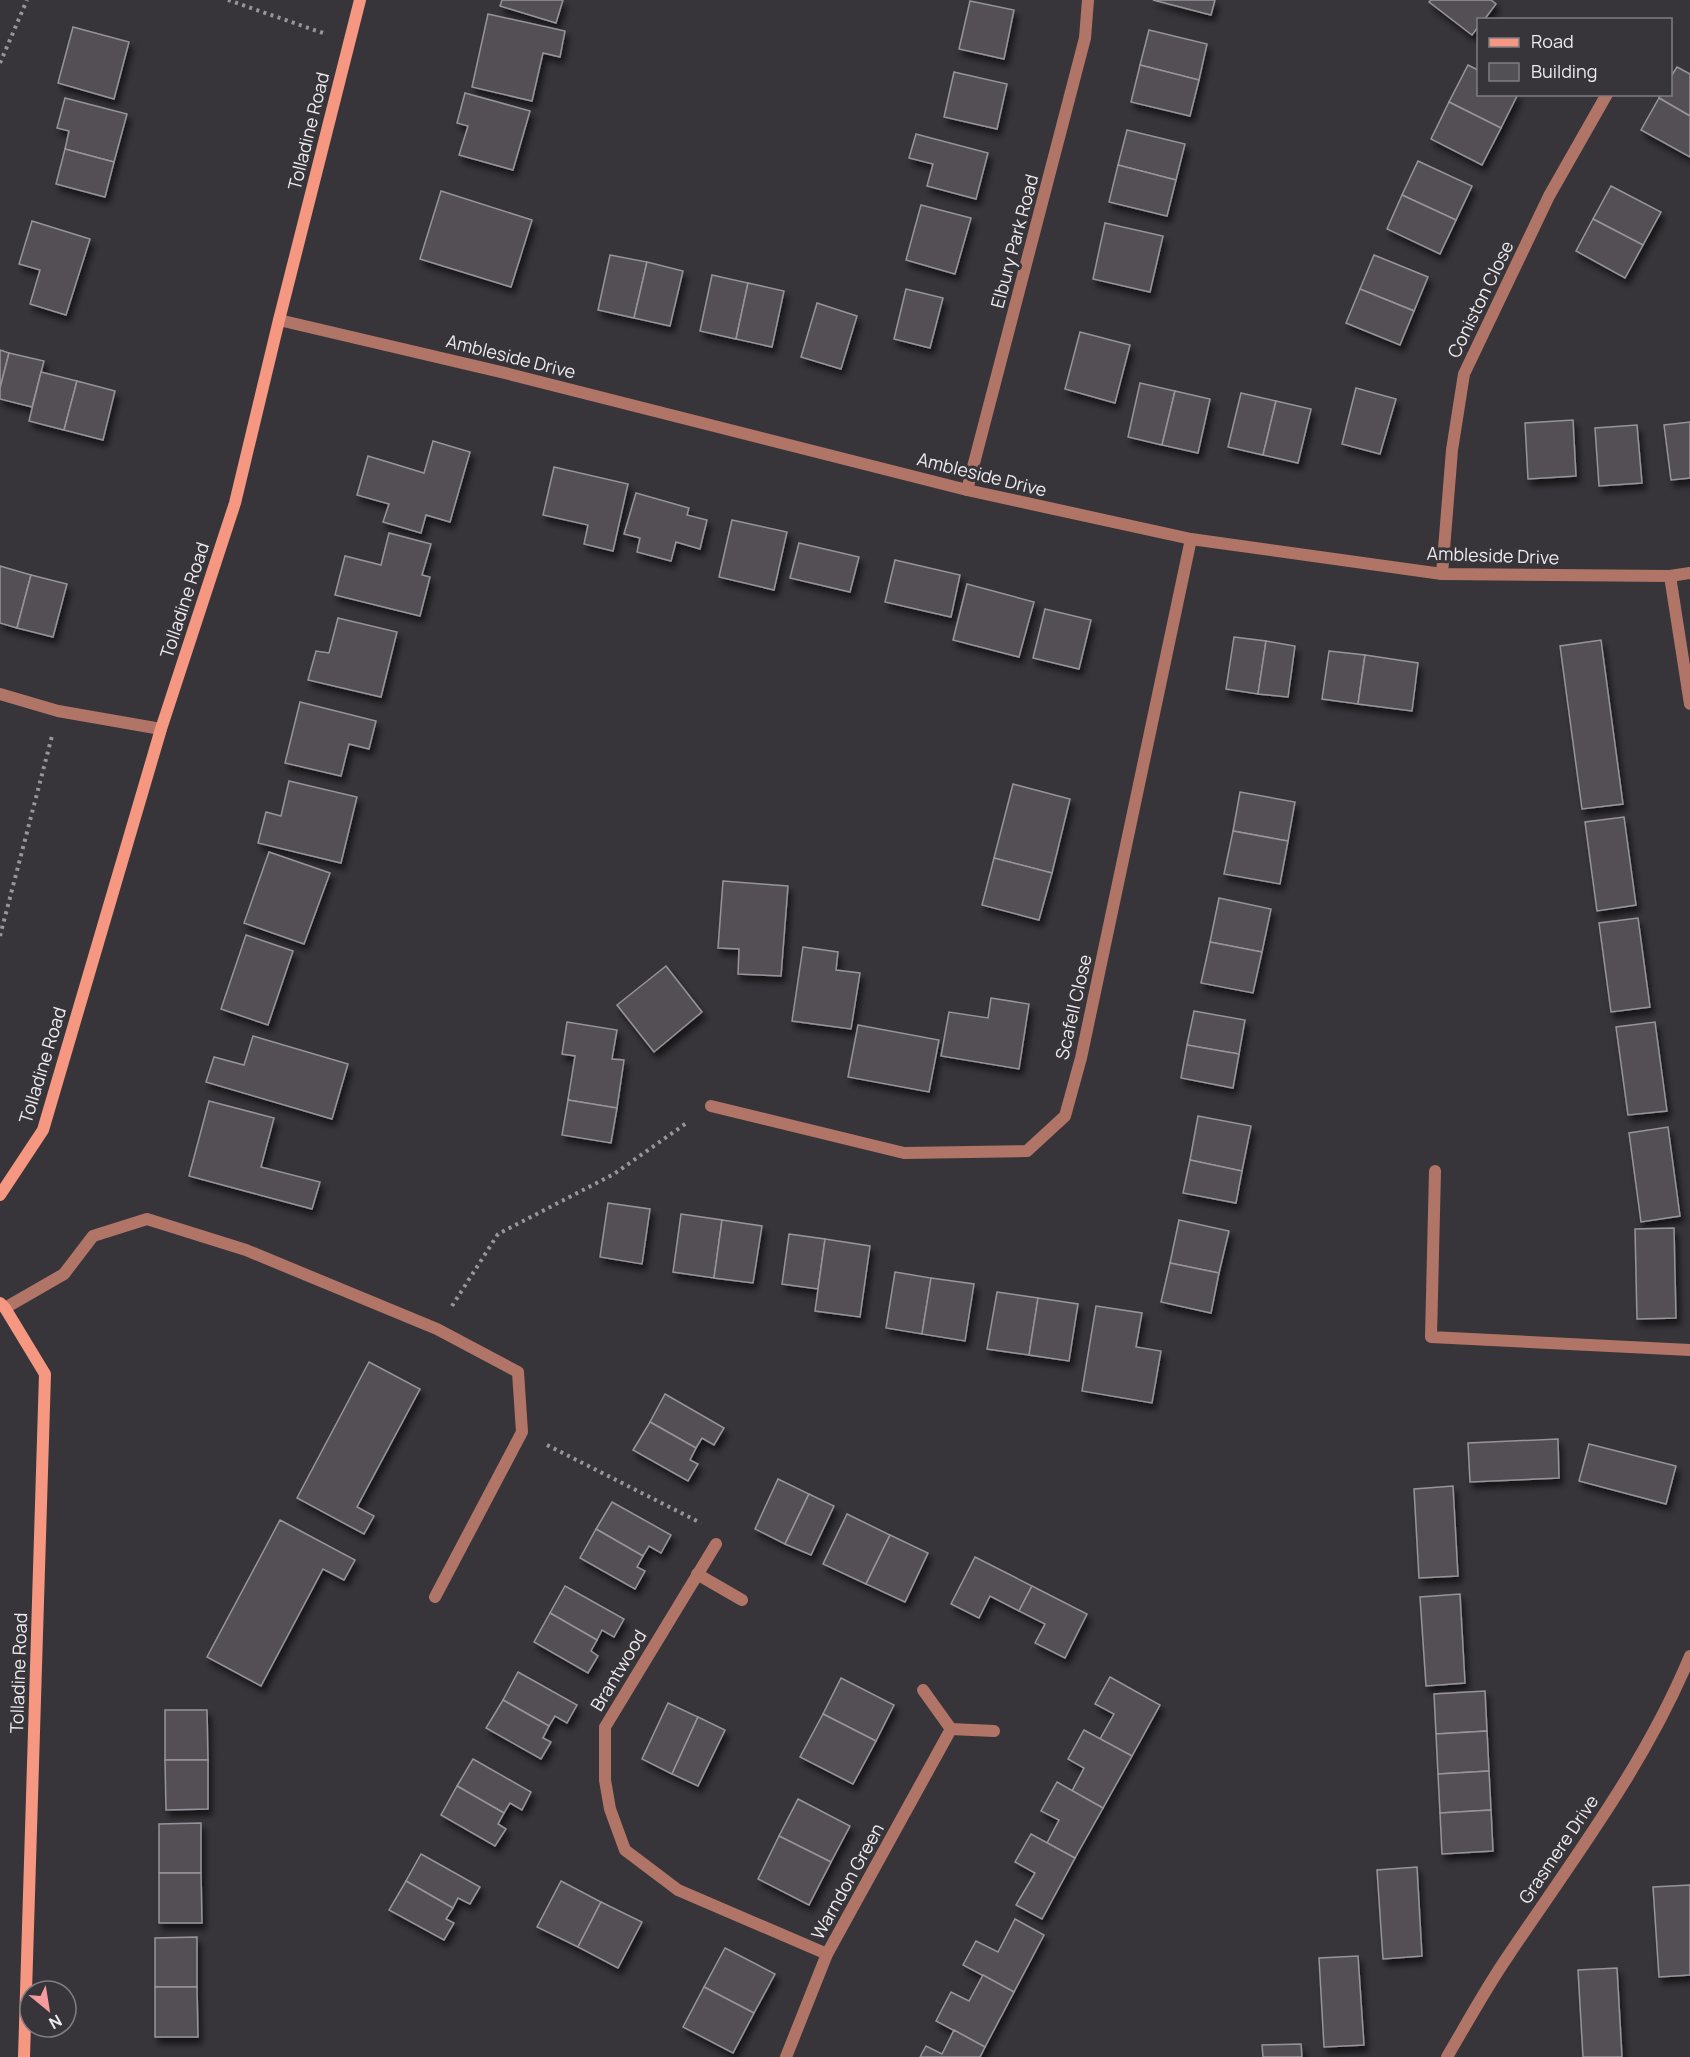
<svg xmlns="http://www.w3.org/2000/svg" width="1690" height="2057" font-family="Manrope,sans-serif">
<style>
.building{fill:#525055;stroke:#96949a;stroke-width:1.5;filter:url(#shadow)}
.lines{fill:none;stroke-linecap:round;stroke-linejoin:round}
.path{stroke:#99969a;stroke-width:4;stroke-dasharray:3 4.5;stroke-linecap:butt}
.lane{stroke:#b17567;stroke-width:12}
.street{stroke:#b17567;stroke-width:12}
.secondary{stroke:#f69781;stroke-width:12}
.labels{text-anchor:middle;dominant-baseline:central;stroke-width:6;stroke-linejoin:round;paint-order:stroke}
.street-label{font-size:18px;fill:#edebee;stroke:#38353a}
</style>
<defs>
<filter id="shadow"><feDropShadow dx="3.5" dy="6" stdDeviation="3" flood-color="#0009"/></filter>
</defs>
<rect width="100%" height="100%" fill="#38353a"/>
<g class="building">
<path d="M502,0h61l-7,23 -56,-17z"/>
<path d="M1153,0h62l-4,15z"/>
<path d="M1431,0h60l5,4 -12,16h-6v7l-6,8 -43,-33z"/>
<path d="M970,1l44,9 -10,49 -45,-10z"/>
<path d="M488,14l77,17 -5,26 -17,-4 -11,48 -60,-14z"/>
<path d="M73,27l56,15 -15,57 -56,-16z"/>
<path d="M1149,30l58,14 -8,36 -59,-15z"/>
<path d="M1140,65l59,15 -9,36 -59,-14z"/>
<path d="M1468,65l10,5v24h40l-17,34 -52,-26z"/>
<path d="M1677,67l13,7v42l-31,-18 2,-4h9v-16z"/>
<path d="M954,72l53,12 -10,45 -53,-12z"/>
<path d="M465,93l65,18 -17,59 -54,-15 9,-29 -11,-3z"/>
<path d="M65,98l62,16 -13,48 -49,-13 4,-18 -12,-3z"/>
<path d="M1659,98l31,18v41l-49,-27z"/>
<path d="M1449,102l52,26 -19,37 -51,-26z"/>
<path d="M1127,130l58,14 -9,36 -58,-15z"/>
<path d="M916,134l72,19 -12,46 -49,-13 6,-22 -24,-6z"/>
<path d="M65,149l49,13 -9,35 -49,-13z"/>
<path d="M1418,161l54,25 -16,34 -54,-25z"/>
<path d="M1118,165l58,15 -9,36 -58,-14z"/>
<path d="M1611,186l50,26 -18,33 -50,-26z"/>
<path d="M441,191l91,29 -21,67 -91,-28z"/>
<path d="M1402,195l54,25 -16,34 -53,-25z"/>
<path d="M921,205l50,13 -16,56 -49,-14z"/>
<path d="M1593,219l50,26 -18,33 -49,-27z"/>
<path d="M32,221l58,18 -24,76 -36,-11 10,-34 -21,-6z"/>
<path d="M1105,223l58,13 -13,56 -57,-13z"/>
<path d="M610,255l37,7 -13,56 -36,-8z"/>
<path d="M1374,255l54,22 -14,34 -54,-22z"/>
<path d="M647,262l36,9 -13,55 -36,-8z"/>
<path d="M712,275l36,8 -12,56 -36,-8z"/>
<path d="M748,283l36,8 -12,56 -36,-8z"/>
<path d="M906,289l37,9 -13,50 -36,-9z"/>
<path d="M1360,289l54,22 -14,34 -54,-22z"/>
<path d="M817,303l40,13 -16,53 -40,-12z"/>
<path d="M1080,332l50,13 -15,58 -50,-14z"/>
<path d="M0,350l9,3 -9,35z"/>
<path d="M9,353l35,8 -12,46 -32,-8v-11z"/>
<path d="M41,372l36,9 -13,49 -35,-9z"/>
<path d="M77,381l38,10 -12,49 -39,-10z"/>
<path d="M1140,383l35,8 -13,54 -34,-8z"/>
<path d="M1356,388l40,11 -16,55 -38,-10z"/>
<path d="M1175,391l35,8 -12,54 -36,-8z"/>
<path d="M1241,393l35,8 -13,54 -35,-8z"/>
<path d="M1276,401l35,8 -13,54 -35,-8z"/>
<path d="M1573,420l3,56 -48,3 -3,-56z"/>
<path d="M1690,422v56l-19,2 -7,-55z"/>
<path d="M1637,425l5,58 -43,3 -4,-58z"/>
<path d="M433,441l37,11 -20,70 -24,-7 -5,18 -38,-11 6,-18 -32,-9 11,-39 56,17z"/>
<path d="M554,467l74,17 -15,67 -29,-7 4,-19 -45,-10z"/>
<path d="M636,493l53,15 -2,7 20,5 -7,29 -24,-7 -5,19 -34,-9 3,-14 -16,-4z"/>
<path d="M732,520l55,12 -13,58 -55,-13z"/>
<path d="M389,533l42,11 -9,31 8,2 -10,39 -85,-21 10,-39 36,9z"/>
<path d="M799,543l60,14 -9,35 -60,-14z"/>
<path d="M895,560l65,15 -9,42 -66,-15z"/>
<path d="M0,566l31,9 -14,53 -17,-5z"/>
<path d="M31,575l36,9 -14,53 -36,-9z"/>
<path d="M967,584l67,18 -15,55 -66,-17z"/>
<path d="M1045,609l46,11 -12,49 -46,-11z"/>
<path d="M338,618l59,14 -16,65 -73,-17 8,-29 13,2z"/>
<path d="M1234,637l32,4 -8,53 -32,-5z"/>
<path d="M1601,640l22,164 -41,5 -22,-163z"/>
<path d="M1266,641l29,5 -7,51 -30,-3z"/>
<path d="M1329,651l36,4 -7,49 -36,-5z"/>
<path d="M1365,655l53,8 -6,48 -54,-7z"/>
<path d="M300,702l76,19 -7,28 -20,-5 -8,32 -56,-13z"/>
<path d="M289,781l68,16 -16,66 -83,-20 8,-31 15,4z"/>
<path d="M1013,784l57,15 -18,74 -58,-15z"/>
<path d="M1240,792l55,10 -7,39 -55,-10z"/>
<path d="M1624,817l12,88 -39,6 -12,-89z"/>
<path d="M1233,831l55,10 -8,43 -56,-10z"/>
<path d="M269,852l61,21 -26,71 -60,-21z"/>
<path d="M994,858l58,15 -13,47 -57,-15z"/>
<path d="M723,881l65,5 -7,90 -43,-2 1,-25 -21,-1z"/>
<path d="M1219,898l52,11 -9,43 -52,-10z"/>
<path d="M1638,918l12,89 -39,5 -12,-89z"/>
<path d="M246,935l47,16 -25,74 -47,-16z"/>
<path d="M1210,942l52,10 -9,41 -52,-10z"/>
<path d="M803,947l35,5 -2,18 24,3 -9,56 -59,-8z"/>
<path d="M666,966l36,46 -48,40 -37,-47z"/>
<path d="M991,998l38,6 -10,65 -78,-13 8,-44 39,6z"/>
<path d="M1194,1011l51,9 -6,34 -52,-9z"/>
<path d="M567,1022l50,8 -5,29 12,1 -7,48 -49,-8 7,-44 -13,-2z"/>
<path d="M1655,1022l12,89 -39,4 -12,-88z"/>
<path d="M858,1025l81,15 -10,52 -81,-15z"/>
<path d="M253,1036l95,28 -16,55 -126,-37 8,-25 30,8z"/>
<path d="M1187,1045l52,9 -6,34 -52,-10z"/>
<path d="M568,1100l49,8 -6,35 -49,-8z"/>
<path d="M209,1101l65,17 -13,49 59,15 -8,27 -123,-33z"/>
<path d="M1198,1116l53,10 -9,45 -52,-11z"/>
<path d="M1668,1127l12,89 -39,6 -12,-89z"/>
<path d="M1190,1160l52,11 -6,32 -53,-10z"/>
<path d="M608,1203l42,6 -8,55 -42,-7z"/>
<path d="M681,1214l41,6 -8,58 -41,-6z"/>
<path d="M722,1220l40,6 -9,57 -39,-5z"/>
<path d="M1179,1220l50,11 -10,42 -49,-10z"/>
<path d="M1674,1228l2,90 -39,1 -2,-90z"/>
<path d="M789,1234l36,5 -7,50 -36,-5z"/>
<path d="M825,1239l45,7 -10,71 -45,-6z"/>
<path d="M1170,1263l49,10 -8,40 -50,-11z"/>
<path d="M895,1272l36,6 -9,56 -36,-6z"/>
<path d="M931,1278l43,6 -9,57 -43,-7z"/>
<path d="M997,1292l41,6 -9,57 -42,-6z"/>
<path d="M1038,1298l40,6 -9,57 -40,-6z"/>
<path d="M1096,1306l46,7 -6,34 25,4 -9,52 -70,-12z"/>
<path d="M369,1362l51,27 -63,118 17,9 -10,18 -67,-36z"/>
<path d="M665,1394l59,34 -10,17 -12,-7 -6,10 -46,-26z"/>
<path d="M650,1422l46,26 -6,12 8,4 -10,17 -55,-31z"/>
<path d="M1558,1439l1,39 -89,4 -2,-39z"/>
<path d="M1589,1444l87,22 -10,38 -87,-23z"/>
<path d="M778,1479l31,15 -24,50 -30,-15z"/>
<path d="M1453,1486l5,90 -39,2 -5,-89z"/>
<path d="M809,1494l25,12 -23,49 -26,-11z"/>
<path d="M612,1502l59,33 -10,18 -12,-7 -6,10 -47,-27z"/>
<path d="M847,1514l43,21 -24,49 -43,-20z"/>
<path d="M280,1520l75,40 -11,20 -21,-11 -62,117 -54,-29z"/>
<path d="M596,1529l47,27 -6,11 8,4 -10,18 -55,-31z"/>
<path d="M890,1535l38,18 -23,49 -39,-18z"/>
<path d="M975,1557l57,29 -13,25 -29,-15 -11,22 -28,-14z"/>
<path d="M565,1586l59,33 -10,18 -12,-7 -5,10 -47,-27z"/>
<path d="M1032,1586l55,28 -22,44 -30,-15 10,-19 -26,-13z"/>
<path d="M1460,1594l5,89 -39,3 -6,-89z"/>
<path d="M550,1613l47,27 -6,11 7,5 -10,17 -54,-31z"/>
<path d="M518,1672l59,33 -10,18 -12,-7 -6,10 -46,-26z"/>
<path d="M1110,1677l50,28 -28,51 -32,-17 14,-25 -19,-10z"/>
<path d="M841,1678l53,27 -18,36 -53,-27z"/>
<path d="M1485,1691l2,40 -51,3 -2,-40z"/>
<path d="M503,1700l46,26 -6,12 8,4 -10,17 -55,-31z"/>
<path d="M668,1703l30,14 -26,57 -30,-15z"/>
<path d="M165,1710h42l1,50h-43z"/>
<path d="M823,1714l53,27 -23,43 -53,-27z"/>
<path d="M698,1717l27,13 -27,56 -26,-12z"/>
<path d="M1084,1730l48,26 -29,52 -31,-17 12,-23 -16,-9z"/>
<path d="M1487,1731l2,40 -51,3 -2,-40z"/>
<path d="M473,1759l58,33 -9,18 -12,-7 -6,10 -47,-27z"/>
<path d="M165,1760h43v49l-42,1z"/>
<path d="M1489,1771l2,39 -51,3 -2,-39z"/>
<path d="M1057,1782l46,26 -28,50 -28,-15 12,-23 -18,-9z"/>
<path d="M457,1786l47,27 -6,11 8,5 -11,17 -54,-31z"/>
<path d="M798,1799l52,27 -19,36 -52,-26z"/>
<path d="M1491,1810l2,41 -51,3 -2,-41z"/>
<path d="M201,1823v50h-42v-49z"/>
<path d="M1031,1834l44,24 -33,61 -26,-14 19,-32 -20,-11z"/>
<path d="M779,1836l52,26 -22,43 -51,-26z"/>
<path d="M421,1854l59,33 -10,17 -12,-6 -5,10 -47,-27z"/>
<path d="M1417,1867l5,89 -39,3 -6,-89z"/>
<path d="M159,1873h42l1,50h-43z"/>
<path d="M406,1881l47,27 -7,11 8,4 -10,17 -55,-30z"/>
<path d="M561,1881l40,21 -23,45 -41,-20z"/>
<path d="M1690,1885v90l-31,2 -6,-90z"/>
<path d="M601,1902l41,20 -24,46 -40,-21z"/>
<path d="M1015,1919l29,16 -30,57 -51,-27 13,-24 22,11z"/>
<path d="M197,1937v50h-42v-49z"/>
<path d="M725,1948l50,26 -21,39 -50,-26z"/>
<path d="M1358,1956l6,89 -40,2 -5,-89z"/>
<path d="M1617,1968l5,89h-39l-5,-87z"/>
<path d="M983,1975l31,17 -29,55 -49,-26 15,-29 18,9z"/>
<path d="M155,1987h42l1,50h-43z"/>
<path d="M704,1987l50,26 -21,40 -50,-26z"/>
<path d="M954,2030l31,17 -5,10h-60l6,-11 16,8z"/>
<path d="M1301,2044l1,13h-39l-1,-12z"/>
</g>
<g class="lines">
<g class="path">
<path d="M228,0l95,33"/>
<path d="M0,63l27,-63"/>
<path d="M0,936l52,-200"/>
<path d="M452,1306l46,-72 116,-60 74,-52"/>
<path d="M547,1445l154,78"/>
</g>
<path class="lane" d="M1435,1171l-4,166 259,13"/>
<g class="street">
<path d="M279,320l230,54 458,116 224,49 251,35 228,2 20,-3"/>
<path d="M967,490l118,-452 3,-38"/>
<path d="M1442,574l10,-124 12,-76 85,-178 58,-102"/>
<path d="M1670,576l20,128"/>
<path d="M0,694l58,17 103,18"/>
<path d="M711,1106l193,47 123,-2 38,-35 16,-58 110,-519"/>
<path d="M5,1308l59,-34 29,-38 54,-17 99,31 191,79 81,43 4,60 -87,165"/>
<path d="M716,1544l-111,183v53l5,29 15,41 53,40 149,64"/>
<path d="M697,1574l45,26"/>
<path d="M923,1690l28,39 43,2"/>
<path d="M786,2057l41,-103 124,-225"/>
<path d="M1447,2057c20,-34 39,-69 61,-101 65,-97 137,-191 182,-300"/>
</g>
<g class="secondary">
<path d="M0,1195l43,-65 118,-401 74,-226 44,-183 81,-320"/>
<path d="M0,1303l5,5 40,66 -21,683"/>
</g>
</g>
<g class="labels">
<g class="street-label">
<text transform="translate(308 131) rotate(-76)">Tolladine Road</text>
<text transform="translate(1014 241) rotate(-75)">Elbury Park Road</text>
<text transform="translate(1480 299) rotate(-64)">Coniston Close</text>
<text transform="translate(511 356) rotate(14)">Ambleside Drive</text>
<text transform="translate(982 474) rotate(14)">Ambleside Drive</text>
<text transform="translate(1493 555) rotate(2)">Ambleside Drive</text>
<text transform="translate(184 600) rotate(-72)">Tolladine Road</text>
<text transform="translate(1073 1007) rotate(-77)">Scafell Close</text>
<text transform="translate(42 1065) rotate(-73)">Tolladine Road</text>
<text transform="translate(618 1670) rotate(-59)">Brantwood</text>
<text transform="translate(18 1673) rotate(-88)">Tolladine Road</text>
<text transform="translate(1558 1849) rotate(-56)">Grasmere Drive</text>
<text transform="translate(847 1881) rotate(-61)">Warndon Green</text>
</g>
</g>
<rect x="1477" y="18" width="195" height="78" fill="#38353a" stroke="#807e82" stroke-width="1.5"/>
<rect x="1489" y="38" width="30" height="9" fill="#f69781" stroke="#807e82" stroke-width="1.5"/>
<text x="1531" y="48" font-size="18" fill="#edebee">Road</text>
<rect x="1489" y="63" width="30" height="18" fill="#525055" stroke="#807e82" stroke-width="1.5"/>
<text x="1531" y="78" font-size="18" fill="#edebee">Building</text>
<g transform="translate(48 2009) rotate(150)"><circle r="28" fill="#38353a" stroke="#807e82" stroke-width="1.5"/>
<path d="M0-4.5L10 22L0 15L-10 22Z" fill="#f59b9e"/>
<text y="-9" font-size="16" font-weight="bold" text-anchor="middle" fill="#edebee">N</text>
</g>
</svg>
